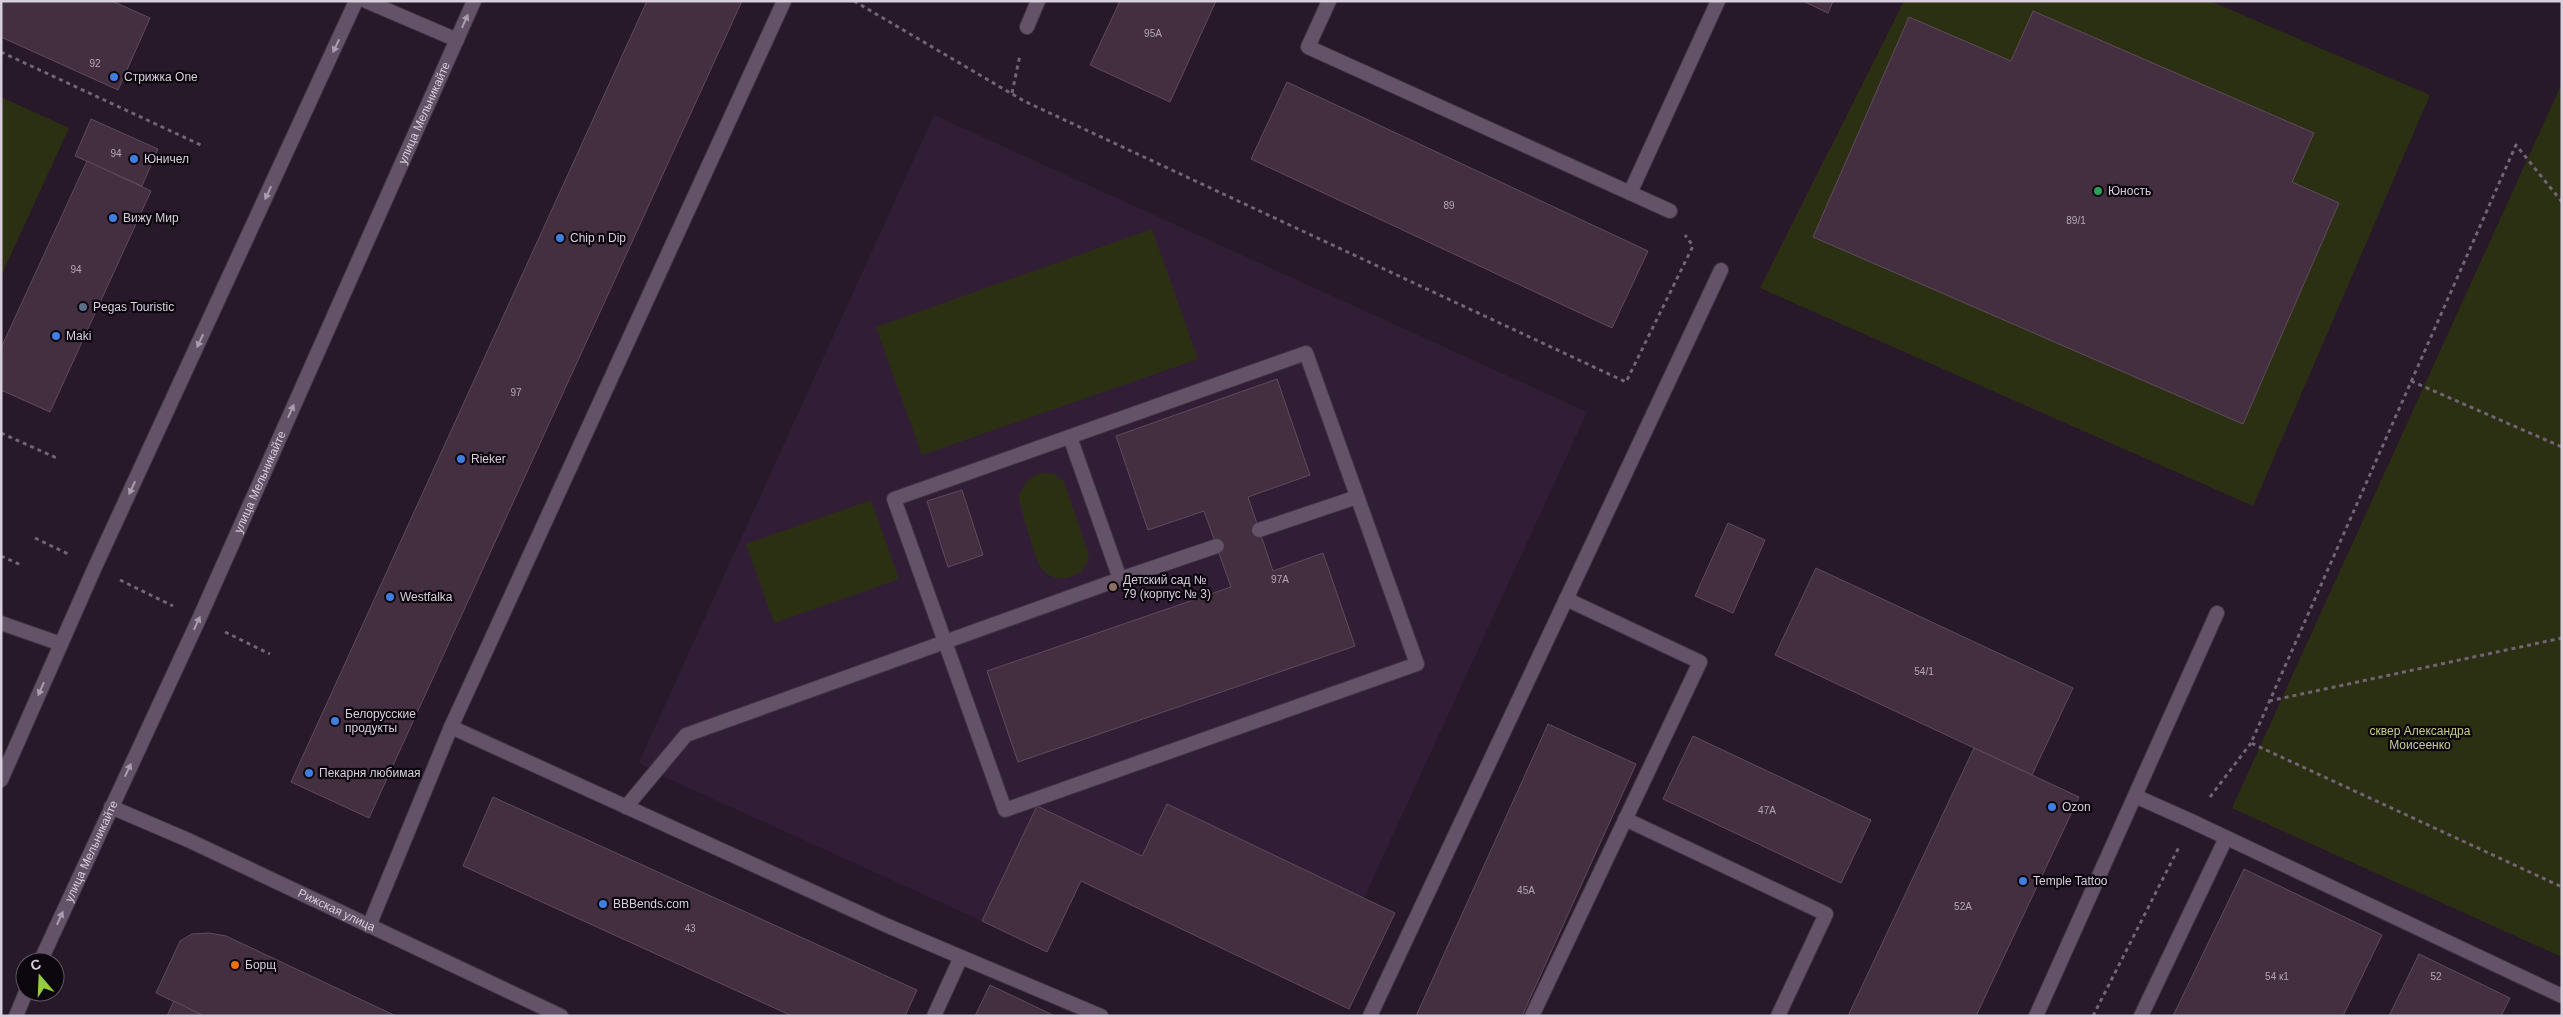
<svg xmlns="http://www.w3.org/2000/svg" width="2563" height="1017" font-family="Arial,sans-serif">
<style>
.built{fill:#311e36}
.green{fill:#2c3012}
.building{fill:#432f40;stroke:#604b5d}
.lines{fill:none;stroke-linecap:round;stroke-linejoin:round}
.service-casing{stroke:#3f3543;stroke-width:16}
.minor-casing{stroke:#3f3543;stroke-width:16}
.secondary-casing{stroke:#3f3543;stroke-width:16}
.path{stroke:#716474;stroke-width:3;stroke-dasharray:4 4;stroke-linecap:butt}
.service{stroke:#645368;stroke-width:14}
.minor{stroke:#645368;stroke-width:14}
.secondary{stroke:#645368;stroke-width:14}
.oneway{fill:#aa9dae}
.shop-dot{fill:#3f7fe0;stroke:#0c060e;stroke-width:2}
.leisure-dot{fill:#2e9e5b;stroke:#0c060e;stroke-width:2}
.service-dot{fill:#5c6f8a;stroke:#0c060e;stroke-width:2}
.education-dot{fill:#8d6e63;stroke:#0c060e;stroke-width:2}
.food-dot{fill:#e8710a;stroke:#0c060e;stroke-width:2}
.labels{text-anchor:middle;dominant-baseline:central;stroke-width:4.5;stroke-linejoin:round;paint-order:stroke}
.number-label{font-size:10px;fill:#b4a7b5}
.poi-label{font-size:12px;fill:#d9cfdc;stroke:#0c060e;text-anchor:start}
.street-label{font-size:12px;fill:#d9cfdc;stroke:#0c060e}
.park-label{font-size:12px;fill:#c5cf8b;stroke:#0c060e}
</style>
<rect width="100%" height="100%" fill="#27182a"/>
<path class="built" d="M934,115l653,297 -223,486 -222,-42 -105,-50 -55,115 -326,-148 -17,-11z"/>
<g class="green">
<path d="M1904,1h306l220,94 -177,411 -493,-218z"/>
<path d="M2562,83v874l-330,-149z"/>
<path d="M1,97l68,31 -68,148z"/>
<path d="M1152,229l46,130 -276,96 -46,-128z"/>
<path d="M1041,473l13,1 10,8 25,73c-3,12 -6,17 -19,22 -10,3 -20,1 -28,-8 -7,-8 -19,-56 -23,-70 3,-15 9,-21 22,-26z"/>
<path d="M871,500l28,79 -125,44 -28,-79z"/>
</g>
<g class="building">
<path d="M1,1h111l38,17 -32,72 -117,-53z"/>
<path d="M647,1h95l-373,817 -78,-36z"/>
<path d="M1120,1h96l-46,101 -80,-37z"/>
<path d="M1803,1h30l-5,12z"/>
<path d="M2033,11l281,122 -22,49 47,21 -96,221 -430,-187 96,-220 102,44z"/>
<path d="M1287,82l361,169 -36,77 -361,-169z"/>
<path d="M91,119l67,30 -16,37 -67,-30z"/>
<path d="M87,161l64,30 -101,221 -49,-22v-42z"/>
<path d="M1277,379l33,96 -62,22 25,74 50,-18 32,93 -337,116 -31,-91 244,-84 -27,-76 -56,19 -32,-94z"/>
<path d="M962,490l21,65 -35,12 -21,-66z"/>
<path d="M1728,523l37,17 -32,73 -38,-17z"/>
<path d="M1816,568l257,120 -41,87 -257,-120z"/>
<path d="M1548,724l88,40 -114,252h-106z"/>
<path d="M1693,736l178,84 -30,63 -178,-84z"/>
<path d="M1974,748l105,49 -103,219h-128z"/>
<path d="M493,797l424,193 -12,26h-113l-329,-150z"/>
<path d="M1167,804l228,109 -46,96 -268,-128 -34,71 -65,-31 55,-115 105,50z"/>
<path d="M2244,869l138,66 -39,81h-170z"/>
<path d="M209,933l17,3 170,80h-192l-48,-23 24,-52 12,-7z"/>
<path d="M2419,954l91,44 -9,18h-112z"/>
<path d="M990,985l65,31h-80z"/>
<path d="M174,1001l30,15h-37z"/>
</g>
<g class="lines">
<g class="service-casing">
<g id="service">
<path d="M366,1l91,39"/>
<path d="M1329,1l-21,46 362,164"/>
<path d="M1027,27l11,-26"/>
<path d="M1630,193l88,-192"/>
<path d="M1306,353l111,311 -412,146 -111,-311z"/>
<path d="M1259,530l98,-33"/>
<path d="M1120,579l97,-33"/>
<path d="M451,727l437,199 73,31 -27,59"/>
<path d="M2135,796l56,25 371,175"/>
<path d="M626,807l60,-72 434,-156 -50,-142"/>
<path d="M1625,819l201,95 -48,102"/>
<path d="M369,926l82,-199 333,-726"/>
<path d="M961,957l140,59"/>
<path d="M1370,1016l351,-746"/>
<path d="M1532,1016l168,-354 -134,-63"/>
<path d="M2141,1016l85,-178"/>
</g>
</g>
<g class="minor-casing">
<g id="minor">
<path d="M1,623l60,21"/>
<path id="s1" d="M111,807l77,33 373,176"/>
<path d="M2036,1016l181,-403"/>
</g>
</g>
<g class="secondary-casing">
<g id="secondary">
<path d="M1,780l94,-213 261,-566"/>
<path id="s2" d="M40,962l159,-343 275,-618"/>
<path d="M16,1016l10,-24"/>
</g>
</g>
<g class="path">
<path d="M854,1l170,100 602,281 67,-136 -8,-11"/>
<path d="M1,52l202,94"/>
<path d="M1012,93l8,-38"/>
<path d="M2562,202l-46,-57 -265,598 311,144"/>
<path d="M2411,381l151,66"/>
<path d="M1,433l58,26"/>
<path d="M35,538l33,16"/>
<path d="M1,556l20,9"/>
<path d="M120,580l53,26"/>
<path d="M225,632l45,22"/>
<path d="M2269,701l293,-63"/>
<path d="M2210,797l41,-54"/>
<path d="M2093,1016l86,-169"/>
</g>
<use href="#service" class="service"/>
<use href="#minor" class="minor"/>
<use href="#secondary" class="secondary"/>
</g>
<defs><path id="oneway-solid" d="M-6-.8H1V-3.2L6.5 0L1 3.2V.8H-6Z" transform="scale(1.25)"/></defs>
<g class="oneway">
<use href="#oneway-solid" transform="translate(465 21) rotate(-66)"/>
<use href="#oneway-solid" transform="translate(336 46) rotate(115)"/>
<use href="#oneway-solid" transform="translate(268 193) rotate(115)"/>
<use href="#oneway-solid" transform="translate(200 341) rotate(115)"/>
<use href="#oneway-solid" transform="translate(291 411) rotate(-66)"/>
<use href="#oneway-solid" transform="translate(132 488) rotate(115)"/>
<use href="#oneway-solid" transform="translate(197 623) rotate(-65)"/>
<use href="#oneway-solid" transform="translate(41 689) rotate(114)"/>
<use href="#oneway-solid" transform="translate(128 770) rotate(-65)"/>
<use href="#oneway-solid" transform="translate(60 918) rotate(-66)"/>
</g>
<g class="shop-dot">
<circle cx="114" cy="77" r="5"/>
<circle cx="134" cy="159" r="5"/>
<circle cx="113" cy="218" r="5"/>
<circle cx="560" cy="238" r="5"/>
<circle cx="56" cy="336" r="5"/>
<circle cx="461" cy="459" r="5"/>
<circle cx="390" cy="597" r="5"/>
<circle cx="335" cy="721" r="5"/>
<circle cx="309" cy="773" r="5"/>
<circle cx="2052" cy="807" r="5"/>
<circle cx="2023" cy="881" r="5"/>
<circle cx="603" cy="904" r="5"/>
</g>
<circle class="leisure-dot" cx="2098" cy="191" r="5"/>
<circle class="service-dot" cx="83" cy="307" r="5"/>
<circle class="education-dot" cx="1113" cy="587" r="5"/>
<circle class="food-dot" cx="235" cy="965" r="5"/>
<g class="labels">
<g class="number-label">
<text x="1153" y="33">95А</text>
<text x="95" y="63">92</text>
<text x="116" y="153">94</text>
<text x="1449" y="205">89</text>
<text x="2076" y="220">89/1</text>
<text x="76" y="269">94</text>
<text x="516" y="392">97</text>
<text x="1280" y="579">97А</text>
<text x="1924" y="671">54/1</text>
<text x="1767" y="810">47А</text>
<text x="1526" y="890">45А</text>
<text x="1963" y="906">52А</text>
<text x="690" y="928">43</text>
<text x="2277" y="976">54 к1</text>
<text x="2436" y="976">52</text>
</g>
<g class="poi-label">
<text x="124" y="77">Стрижка One</text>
<text x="144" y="159">Юничел</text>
<text x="2108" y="191">Юность</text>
<text x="123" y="218">Вижу Мир</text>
<text x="570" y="238">Chip n Dip</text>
<text x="93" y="307">Pegas Touristic</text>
<text x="66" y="336">Maki</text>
<text x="471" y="459">Rieker</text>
<text x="1123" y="580">Детский сад №<tspan x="1123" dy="14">79 (корпус № 3)</tspan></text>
<text x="400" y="597">Westfalka</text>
<text x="345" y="714">Белорусские<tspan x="345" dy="14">продукты</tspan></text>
<text x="319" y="773">Пекарня любимая</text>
<text x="2062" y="807">Ozon</text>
<text x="2033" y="881">Temple Tattoo</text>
<text x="613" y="904">BBBends.com</text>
<text x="245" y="965">Борщ</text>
</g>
<g class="street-label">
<text stroke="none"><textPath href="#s2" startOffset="932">улица Мельникайте</textPath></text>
<text stroke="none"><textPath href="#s2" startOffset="528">улица Мельникайте</textPath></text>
<text stroke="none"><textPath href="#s2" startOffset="122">улица Мельникайте</textPath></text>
<text stroke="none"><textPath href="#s1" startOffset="248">Рижская улица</textPath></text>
</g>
<g class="park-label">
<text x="2420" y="731">сквер Александра<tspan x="2420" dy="14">Моисеенко</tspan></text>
</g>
</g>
<rect width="2563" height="1017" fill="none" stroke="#d9cfdc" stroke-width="5"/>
<g transform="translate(40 977) rotate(341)"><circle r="24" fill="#0c060e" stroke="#5e5660"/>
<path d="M0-4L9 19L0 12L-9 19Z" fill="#93cc3d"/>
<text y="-8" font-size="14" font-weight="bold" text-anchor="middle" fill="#d9cfdc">С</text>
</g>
</svg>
